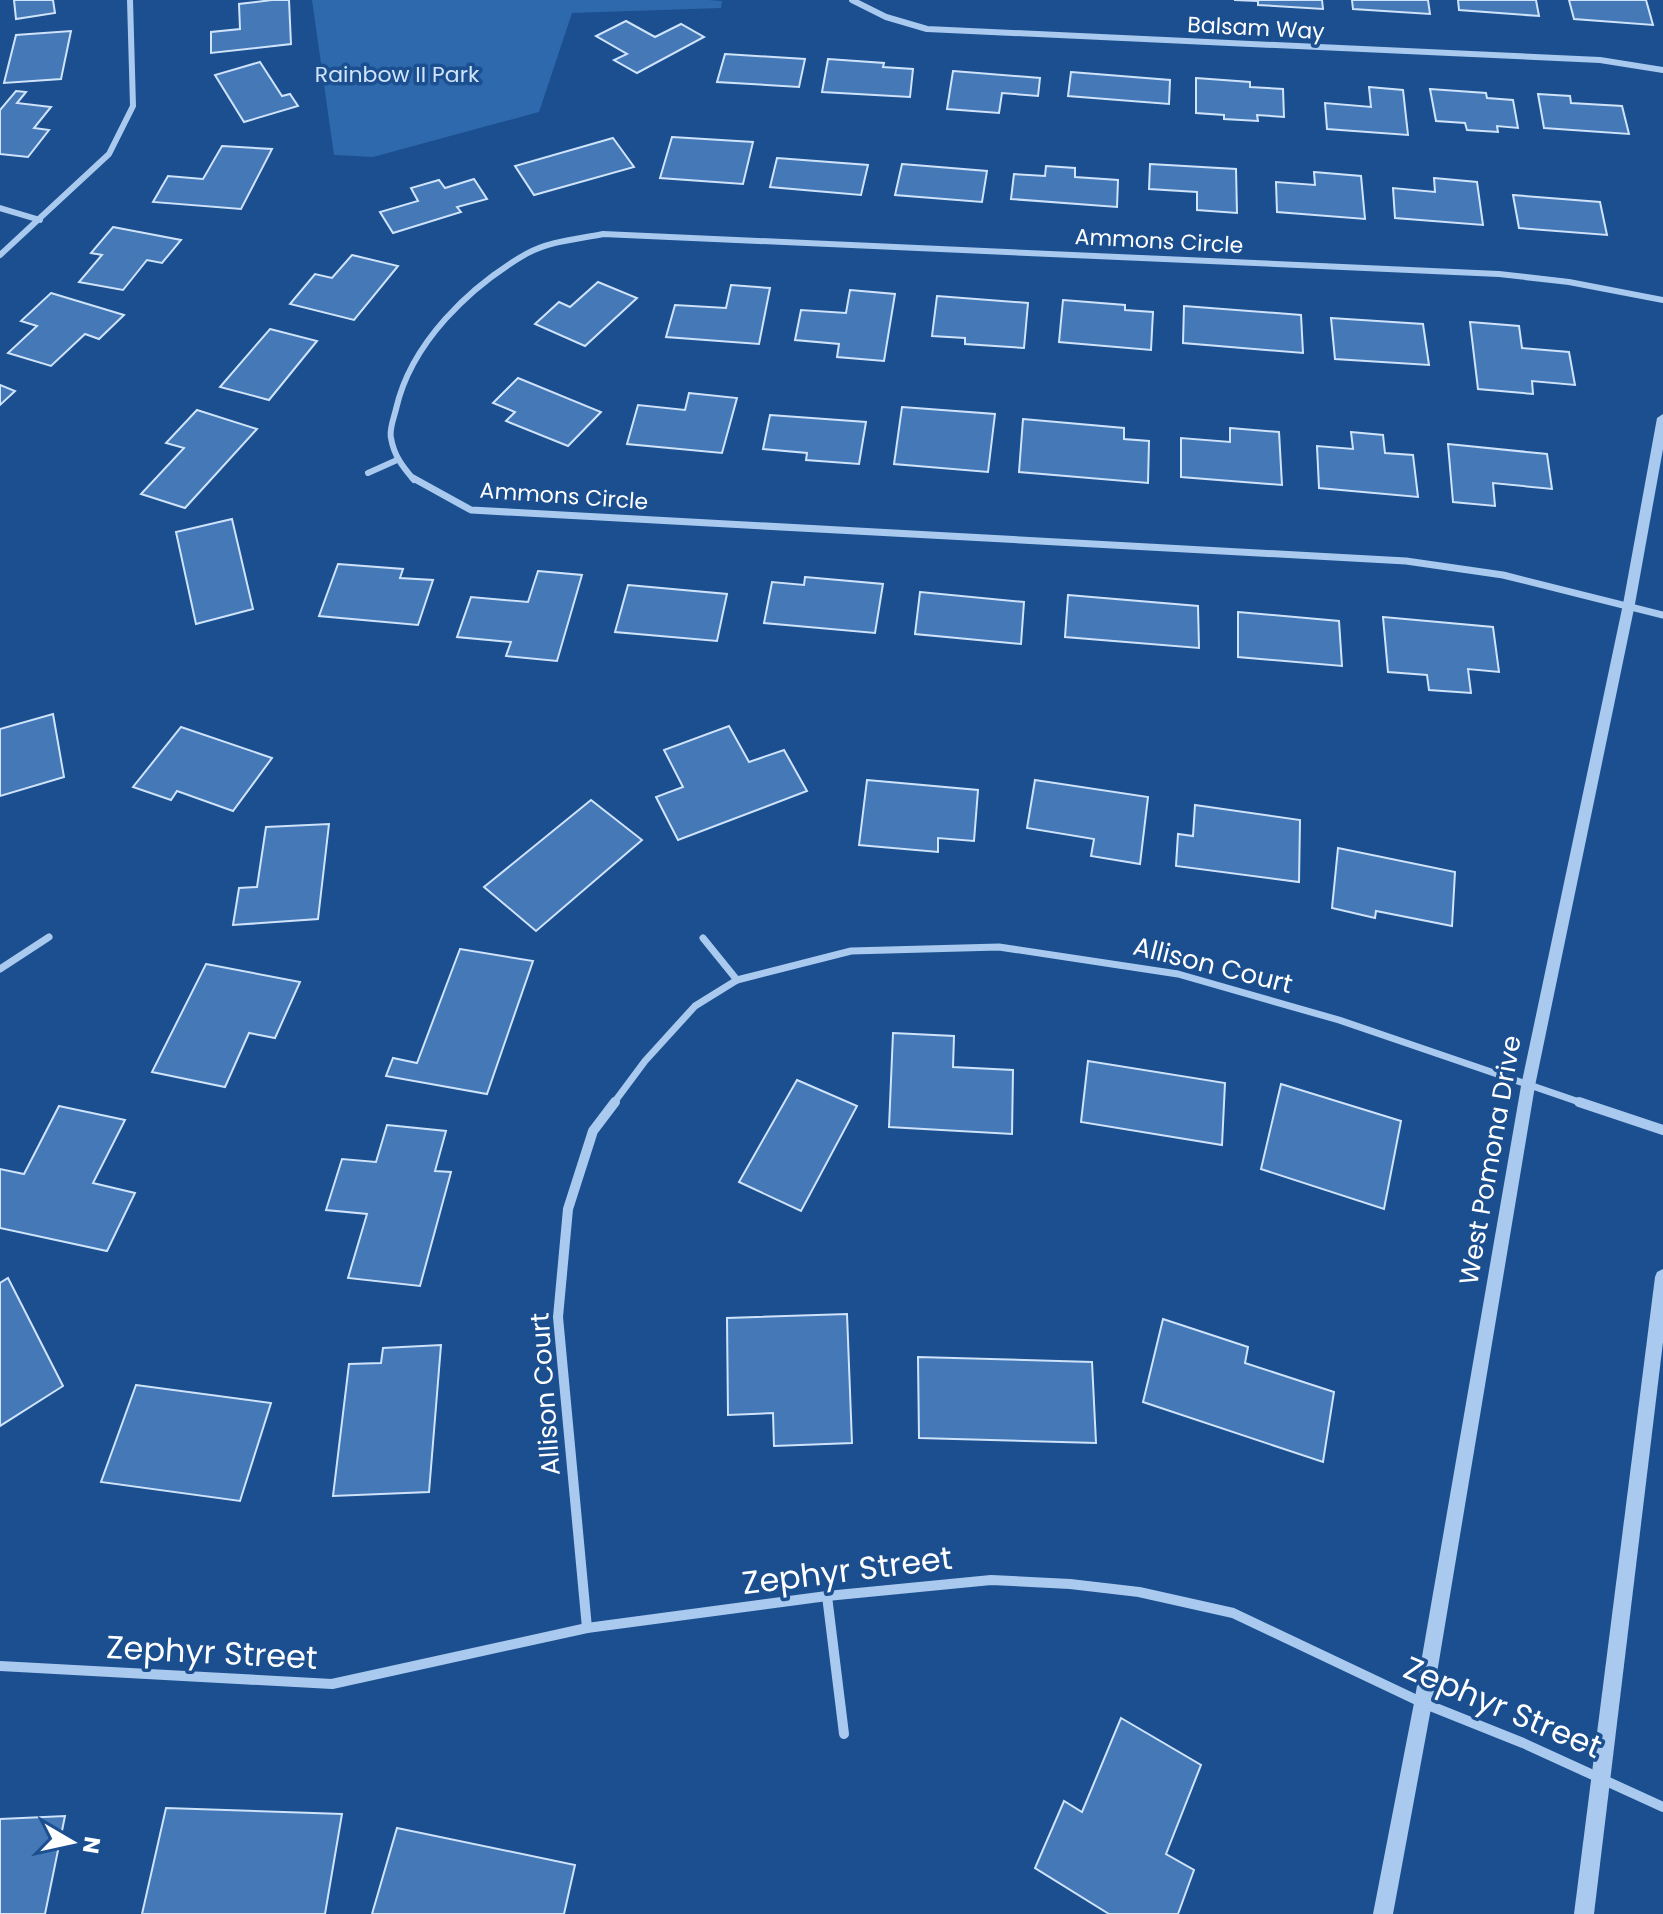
<svg xmlns="http://www.w3.org/2000/svg" width="1663" height="1914" font-family="Poppins,sans-serif">
<style>
.green{fill:#2e69ad}
.building{fill:#4478b7;stroke:#cfe3fa;stroke-width:2}
.lines{fill:none;stroke-linecap:round;stroke-linejoin:round}
.minor-far2{stroke:#a9c9ee;stroke-width:6}
.minor-far1{stroke:#a9c9ee;stroke-width:7}
.minor{stroke:#a9c9ee;stroke-width:10}
.tertiary{fill:#a9c9ee;fill-rule:evenodd}
.labels{text-anchor:middle;dominant-baseline:central;stroke-width:7;stroke-linejoin:round;paint-order:stroke}
.far-street-label{font-size:22px;fill:#fff;stroke:#1b4f8f}
.far-park-label{font-size:22px;fill:#cfe3fa;stroke:#1b4f8f}
.street-label{font-size:26px;fill:#fff;stroke:#1b4f8f}
.near-street-label{font-size:32px;fill:#fff;stroke:#1b4f8f}
</style>
<rect width="100%" height="100%" fill="#1b4f8f"/>
<path class="green" d="M312,0h396l14,1 -1,7 -149,5 -33,99 -166,45 -39,-2z"/>
<g class="building">
<path d="M14,0h39l2,13 -39,6z"/>
<path d="M272,0h17l2,44 -80,9v-21l29,-3 -1,-25z"/>
<path d="M1234,0h88l1,9 -65,-4v-4z"/>
<path d="M1352,0h76l2,14 -77,-5z"/>
<path d="M1458,0h78l3,16 -80,-6z"/>
<path d="M1569,0h77l7,25 -79,-6z"/>
<path d="M626,21l29,16 26,-13 23,13 -67,36 -23,-13 13,-6 -31,-18z"/>
<path d="M71,31l-10,48 -57,4 12,-48z"/>
<path d="M725,54l80,5 -6,28 -82,-5z"/>
<path d="M828,59l56,4 -1,4 30,2 -3,28 -88,-5z"/>
<path d="M260,62l22,34 8,-2 8,12 -54,16 -29,-47z"/>
<path d="M953,71l87,7 -2,18 -36,-3 -3,20 -52,-4z"/>
<path d="M1071,72l99,8 -1,24 -101,-8z"/>
<path d="M1196,78l54,4v5l33,2 1,28 -27,-2 1,6 -34,-2v-4l-28,-2z"/>
<path d="M1369,87l34,3 5,45 -81,-6 -2,-26 46,4z"/>
<path d="M1430,89l56,4 1,5 26,2 5,28 -21,-2 1,6 -31,-2 -2,-7 -29,-2z"/>
<path d="M16,91l10,1 -9,11 34,4 -17,21 15,2 -21,27 -28,-3v-44z"/>
<path d="M1538,94l32,2 1,7 51,3 7,28 -85,-6z"/>
<path d="M672,137l81,5 -10,42 -83,-6z"/>
<path d="M613,138l21,29 -100,28 -19,-29z"/>
<path d="M222,146l50,3 -31,60 -88,-7 15,-26 35,3z"/>
<path d="M777,158l91,7 -7,30 -91,-8z"/>
<path d="M902,164l85,7 -5,31 -87,-7z"/>
<path d="M1150,164l86,5 1,44 -40,-3v-18l-48,-3z"/>
<path d="M1046,166l29,2v9l43,3 -1,27 -106,-8 3,-25 31,2z"/>
<path d="M1314,172l47,4 4,43 -88,-7 -1,-30 39,3z"/>
<path d="M1434,178l43,4 6,43 -88,-7 -2,-30 42,4z"/>
<path d="M474,179l13,20 -30,8 4,5 -68,21 -13,-21 38,-11 -7,-13 28,-8 6,8z"/>
<path d="M1513,195l87,7 7,33 -88,-7z"/>
<path d="M113,227l68,13 -19,23 -15,-3 -24,30 -44,-8 23,-27 -11,-2z"/>
<path d="M352,255l46,11 -44,54 -64,-16 25,-30 17,4z"/>
<path d="M598,282l39,16 -52,48 -50,-22 24,-22 11,5z"/>
<path d="M731,285l39,3 -11,56 -93,-7 9,-32 51,3z"/>
<path d="M850,290l45,4 -11,67 -47,-4 2,-13 -44,-4 6,-30 45,3z"/>
<path d="M51,293l73,22 -25,24 -14,-5 -34,32 -43,-13 29,-27 -16,-5z"/>
<path d="M937,296l91,7 -4,45 -59,-4v-6l-33,-2z"/>
<path d="M1063,300l62,5v5l28,2 -2,38 -92,-8z"/>
<path d="M1184,306l117,9 2,38 -120,-10z"/>
<path d="M1331,318l92,6 6,41 -94,-6z"/>
<path d="M1470,322l49,4 3,22 47,4 6,33 -43,-4 1,13 -55,-5z"/>
<path d="M270,329l47,12 -48,59 -49,-13z"/>
<path d="M518,378l83,34 -33,34 -62,-25 9,-9 -22,-9z"/>
<path d="M0,385l15,6 -15,14z"/>
<path d="M689,393l48,5 -15,55 -95,-9 11,-39 47,5z"/>
<path d="M902,407l93,7 -7,58 -94,-8z"/>
<path d="M197,410l60,19 -72,79 -44,-14 43,-46 -18,-5z"/>
<path d="M770,415l96,7 -7,42 -53,-4 1,-7 -44,-4z"/>
<path d="M1023,419l101,9v11l25,2 -1,42 -129,-11z"/>
<path d="M1230,428l49,4 3,53 -101,-8v-39l49,4z"/>
<path d="M1351,432l32,3 2,18 28,2 5,42 -99,-9 -2,-42 36,3z"/>
<path d="M1448,444l99,10 5,35 -59,-6 2,23 -42,-4z"/>
<path d="M232,519l21,90 -57,15 -20,-92z"/>
<path d="M338,564l65,5 -3,9 33,2 -15,45 -99,-9z"/>
<path d="M538,571l44,4 -25,86 -51,-5 5,-14 -54,-5 14,-40 57,5z"/>
<path d="M805,577l78,7 -8,49 -111,-10 8,-41 32,3z"/>
<path d="M628,585l99,9 -10,47 -102,-9z"/>
<path d="M920,592l104,10 -3,42 -106,-10z"/>
<path d="M1068,595l130,11 1,42 -134,-11z"/>
<path d="M1238,612l101,9 3,45 -104,-9z"/>
<path d="M1383,617l110,10 6,45 -31,-3 3,24 -42,-3 -2,-15 -39,-3z"/>
<path d="M53,714l11,63 -64,19v-67z"/>
<path d="M729,726l20,36 35,-12 23,41 -129,49 -22,-43 27,-10 -19,-37z"/>
<path d="M181,727l91,31 -39,53 -56,-20 -6,9 -38,-13z"/>
<path d="M867,780l111,10 -4,51 -36,-3v14l-79,-7z"/>
<path d="M1035,780l113,17 -8,67 -49,-8 3,-17 -67,-11z"/>
<path d="M591,800l51,40 -106,91 -52,-44z"/>
<path d="M1195,805l105,15 -1,62 -123,-16 2,-32 15,2z"/>
<path d="M329,824l-11,95 -85,6 6,-37 18,-1 9,-60z"/>
<path d="M1338,848l117,24 -3,54 -76,-15 -1,7 -43,-10z"/>
<path d="M460,949l73,12 -46,133 -101,-18 7,-18 24,5z"/>
<path d="M206,964l94,18 -25,56 -26,-5 -24,54 -73,-15z"/>
<path d="M893,1033l61,3 -1,31 60,3 -1,64 -123,-7z"/>
<path d="M1088,1061l137,22 -3,62 -141,-23z"/>
<path d="M797,1080l60,26 -56,105 -62,-29z"/>
<path d="M1281,1084l120,37 -17,88 -123,-40z"/>
<path d="M59,1106l66,14 -32,63 42,10 -28,58 -107,-23v-59l24,5z"/>
<path d="M387,1125l59,6 -11,40 16,1 -31,114 -72,-8 19,-64 -41,-4 16,-51 34,3z"/>
<path d="M8,1278l55,108 -63,40v-143z"/>
<path d="M847,1314l5,129 -78,3 -1,-33 -45,2 -1,-97z"/>
<path d="M1163,1319l85,28 -3,16 89,29 -11,70 -180,-60z"/>
<path d="M441,1345l-12,147 -96,4 16,-132 32,-1 2,-15z"/>
<path d="M918,1357l174,5 4,81 -177,-5z"/>
<path d="M136,1385l135,18 -31,98 -139,-19z"/>
<path d="M1121,1718l80,47 -35,89 28,16 -16,44h-69l-74,-46 29,-67 18,11z"/>
<path d="M166,1808l176,6 -17,100h-183z"/>
<path d="M65,1816l-20,98h-45v-95z"/>
<path d="M397,1828l178,37 -11,49h-192z"/>
</g>
<g class="lines">
<g class="minor-far2">
<path d="M852,0l34,17 41,12 673,31 63,10"/>
<path d="M0,208l40,12"/>
<path d="M0,255l109,-101 24,-48 -3,-106"/>
<path d="M368,473l29,-13"/>
<path d="M414,480c-11,-13 -20,-24 -23,-42 -2,-9 3,-20 5,-29 15,-66 73,-122 130,-155 23,-13 52,-15 77,-20l896,40 70,8 94,18"/>
</g>
<g class="minor-far1">
<path d="M413,478l58,32 935,51 97,14 160,40"/>
<path d="M703,938l34,42"/>
<path d="M0,969l49,-32"/>
<path d="M613,1104l32,-43 50,-55 42,-26 114,-29 148,-4 179,27 161,46 246,84"/>
</g>
<g class="minor">
<path d="M1579,1102l84,28"/>
<path d="M827,1596l17,138"/>
<path d="M587,1628l-29,-311 10,-108 25,-78 22,-29"/>
<path d="M0,1666l332,18 255,-56 240,-32 164,-16 79,4 69,8 94,21 190,90 100,40 140,64"/>
</g>
<g class="tertiary">
<path d="M1663,414v35l-28,155 -100,482 -103,617 -39,211h-20l41,-211 107,-617 102,-482 34,-186z"/>
<path d="M1663,1269v73l-69,572h-20l81,-637 2,-5z"/>
</g>
</g>
<g class="labels">
<g class="far-street-label">
<text transform="translate(1256 28) rotate(3)">Balsam Way</text>
<text transform="translate(1159 241) rotate(3)">Ammons Circle</text>
<text transform="translate(564 496) rotate(4)">Ammons Circle</text>
</g>
<g class="far-park-label">
<text x="397" y="74">Rainbow II Park</text>
</g>
<g class="street-label">
<text transform="translate(1213 965) rotate(14)">Allison Court</text>
<text transform="translate(1490 1160) rotate(-80)">West Pomona Drive</text>
<text transform="translate(545 1394) rotate(-94)">Allison Court</text>
</g>
<g class="near-street-label">
<text transform="translate(847 1570) rotate(-7)">Zephyr Street</text>
<text transform="translate(212 1652) rotate(3)">Zephyr Street</text>
<text transform="translate(1503 1707) rotate(23)">Zephyr Street</text>
</g>
</g>
<g transform="translate(72 1842) rotate(99)" stroke="#1b4f8f" stroke-width="6" paint-order="stroke">
<path d="M0-6L14 30L0 20L-14 30Z" fill="#ffffff"/>
<text y="-12" font-size="22" font-weight="bold" text-anchor="middle" fill="#ffffff">N</text>
</g>
</svg>
